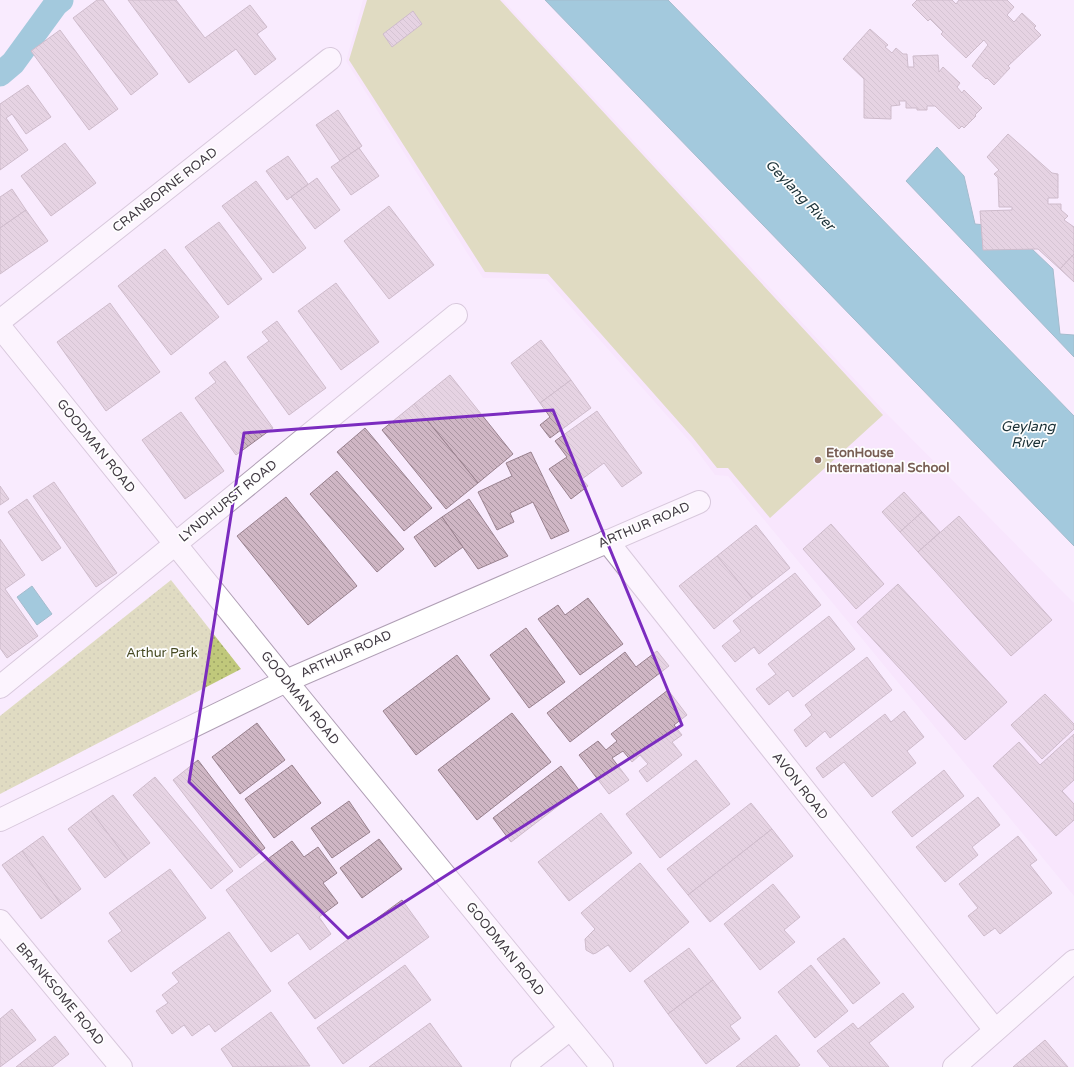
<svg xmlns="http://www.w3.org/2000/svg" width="1074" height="1067" font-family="'Varela Round',sans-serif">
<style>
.built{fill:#f6e0fd}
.park{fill:url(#park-dots)}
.pitch{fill:#c0c87b}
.water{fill:#3ba1b6;stroke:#3c8293}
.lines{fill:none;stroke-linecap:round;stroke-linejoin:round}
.canal{stroke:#3ba1b6;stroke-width:25}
.building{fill:url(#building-back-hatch);stroke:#99818e}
.minor-casing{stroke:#b09fb5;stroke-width:24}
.minor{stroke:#fff;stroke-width:22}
.marked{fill:none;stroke:#7b2cbf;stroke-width:3;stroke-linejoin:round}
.education-dot{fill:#8d6e63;stroke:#fefefe;stroke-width:1.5}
.labels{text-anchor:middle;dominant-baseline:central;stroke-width:3.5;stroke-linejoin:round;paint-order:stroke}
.street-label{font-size:13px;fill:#403942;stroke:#fefefe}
.education-label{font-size:13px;font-weight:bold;fill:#785e54;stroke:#fefefe;text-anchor:start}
.park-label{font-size:13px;fill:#464a22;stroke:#fefefe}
.water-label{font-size:14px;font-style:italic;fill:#1a3036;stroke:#fefefe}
</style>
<defs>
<pattern id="park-dots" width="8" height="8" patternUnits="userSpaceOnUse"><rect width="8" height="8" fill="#c0c87b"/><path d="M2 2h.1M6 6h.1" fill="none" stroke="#9da366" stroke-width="1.8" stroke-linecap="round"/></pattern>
<pattern id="building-back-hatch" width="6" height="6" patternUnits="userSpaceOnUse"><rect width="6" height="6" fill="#cfb6c4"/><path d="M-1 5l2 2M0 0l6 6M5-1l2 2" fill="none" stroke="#a995a1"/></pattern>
</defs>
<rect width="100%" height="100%" fill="#f9ebfe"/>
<path class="built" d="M363,0h140l383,413 188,190v293l-346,-420 -13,-1 -23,-31 -146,-165 -63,-1 -137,-217z"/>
<path class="park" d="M171,580l70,89 -241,125v-78z"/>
<path class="pitch" d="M367,0h133l383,415 -113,103 -42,-50h-11l-24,-30 -145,-164 -63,-2 -136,-212z"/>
<g class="water">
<path d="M545,0h123l406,416v130z"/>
<path d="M937,147l27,29 11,48 34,3 44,42 7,65 14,1v22l-168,-176z"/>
<path d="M32,586l20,28 -15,11 -20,-28z"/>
</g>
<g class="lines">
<path class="canal" d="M0,74l13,-11 43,-59 5,-4"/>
</g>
<g class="building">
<path d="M97,0h6l55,74 -27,21 -58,-77z"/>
<path d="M128,0h48l29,38 45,-33 17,22 -10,7 19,25 -21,16 -19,-26 -47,34z"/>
<path d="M917,0h35l4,4 3,-4h48l7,7 -7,8 7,7 8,-9 14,13 -2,2 7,7 -33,31 2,2 -16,17 -7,-7 -1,1 -14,-13 16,-21 -4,-5 -18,18 -25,-24 2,-2 -13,-13 -2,2 -16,-16z"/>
<path d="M413,11l9,13 -30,23 -9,-13z"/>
<path d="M870,29l18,16 -3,2 7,6 4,-5 7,6h4l1,13h6l-1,-11 25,-1 1,17 4,-5 17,16 -3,4 5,6 2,-3 18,18 -7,7 1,1 -12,12 -2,-2 -3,3 -24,-23h-8v4h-10v-2h-11v-7h-7l1,4 -9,1v13l-27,-1v-39l-21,-20z"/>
<path d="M60,30l58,79 -29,21 -58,-79z"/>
<path d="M28,85l23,32 -25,17 -14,-20 -6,4 22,32 -28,20v-66z"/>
<path d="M338,110l24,36 -22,15 -24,-36z"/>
<path d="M1008,134l44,39 6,1v24h-10v6h13v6l7,6 -4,4 10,7v27l-14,15 -22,-20 -55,1 -3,-39 32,-1v-3h-13l-1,-29 -4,-4 5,-4 -12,-13z"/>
<path d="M65,143l31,40 -45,33 -30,-40z"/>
<path d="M359,148l20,28 -28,19 -20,-28z"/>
<path d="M288,156l20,28 -21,16 -21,-29z"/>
<path d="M317,178l23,32 -25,19 -24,-32z"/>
<path d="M256,181l50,67 -33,25 -51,-67z"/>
<path d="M12,189l14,21 -26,18v-31z"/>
<path d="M389,206l45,59 -45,34 -45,-58z"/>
<path d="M26,210l22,31 -48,33v-46z"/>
<path d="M219,222l43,57 -34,26 -43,-58z"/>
<path d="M165,249l54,68 -48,38 -53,-69z"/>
<path d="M1074,254v28l-14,-13z"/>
<path d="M336,283l43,59 -38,28 -43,-59z"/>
<path d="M110,303l50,69 -54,39 -49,-69z"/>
<path d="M277,321l49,67 -37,27 -42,-58 22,-16 -7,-9z"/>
<path d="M541,340l30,40 -31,23 -29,-40z"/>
<path d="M225,361l48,67 -37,27 -41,-57 21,-16 -7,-9z"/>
<path d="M450,375l63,79 -35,29 -64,-79z"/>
<path d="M571,380l20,28 -41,30 -10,-13 10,-8 -10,-14z"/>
<path d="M414,404l64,79 -32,26 -64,-79z"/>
<path d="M597,411l45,62 -20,14 -18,-24 -22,16 6,7 -17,13 -22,-30 18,-12 -12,-16z"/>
<path d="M181,412l43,59 -39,28 -43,-59z"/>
<path d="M365,428l67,80 -28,23 -67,-79z"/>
<path d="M531,452l38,79 -18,8 -18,-37 -23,11 4,9 -17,8 -19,-38 34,-16 -6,-13z"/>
<path d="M337,471l67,78 -27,23 -67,-78z"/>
<path d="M54,482l63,91 -21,14 -63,-91z"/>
<path d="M0,486l9,13 -9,6z"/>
<path d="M904,492l18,20 -22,20 -18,-20z"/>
<path d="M286,497l71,89 -49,39 -71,-89z"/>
<path d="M27,499l34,49 -19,13 -34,-49z"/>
<path d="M469,499l39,57 -30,13 -36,-52z"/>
<path d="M922,512l18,20 -22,20 -18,-20z"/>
<path d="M959,516l93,104 -41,36 -93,-104z"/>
<path d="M442,517l21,30 -28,20 -21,-30z"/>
<path d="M831,524l53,60 -28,25 -53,-60z"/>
<path d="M756,525l34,43 -38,30 -35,-42z"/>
<path d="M0,539l25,36 -20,14 33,47 -31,22 -7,-10z"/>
<path d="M717,556l35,42 -38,31 -35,-43z"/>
<path d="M795,573l26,32 -62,49 -5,-7 -19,15 -13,-16 19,-15 -8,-10z"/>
<path d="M898,584l109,118 -42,38 -108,-118z"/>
<path d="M588,598l35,46 -43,31 -42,-56 20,-14 7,10z"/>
<path d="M829,616l26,33 -62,48 -5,-7 -19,15 -13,-16 20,-15 -8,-10z"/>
<path d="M526,628l39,54 -36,26 -39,-53z"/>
<path d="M657,651l12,15 -99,76 -23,-29 78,-61 11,15z"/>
<path d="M457,655l33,44 -74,56 -33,-44z"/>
<path d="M867,657l25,33 -62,48 -5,-7 -19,16 -12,-17 18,-15 -7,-10z"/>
<path d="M668,690l19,25 -13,10 8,10 -10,7 10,13 -35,27 -8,-11 9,-7 -8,-9 -8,7 -9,-11 -11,7 17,22 -20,14 -30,-39 19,-14 8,9 11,-9 -6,-7z"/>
<path d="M1045,694l29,30v5l-32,30 -31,-34z"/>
<path d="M904,711l20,26 -17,14 9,12 -44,34 -28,-35 -21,16 -7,-10 69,-54 6,8z"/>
<path d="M512,713l39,49 -74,58 -39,-50z"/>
<path d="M257,723l28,37 -45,34 -28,-37z"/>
<path d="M1074,734v46l-12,11 12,13v16l-18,16 -63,-70 26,-24 21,23z"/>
<path d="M198,760l67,88 -25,20 -67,-88z"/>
<path d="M696,760l34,44 -70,54 -34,-44z"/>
<path d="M292,765l29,38 -47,35 -29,-39z"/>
<path d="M561,766l18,24 -68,52 -18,-24z"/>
<path d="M944,770l20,26 -52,41 -20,-25z"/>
<path d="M155,777l78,94 -22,18 -78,-94z"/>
<path d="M113,795l37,48 -22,17 -37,-49z"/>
<path d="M978,797l22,28 -28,22 6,8 -33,27 -29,-35z"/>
<path d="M349,801l21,31 -38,26 -21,-30z"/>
<path d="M751,803l21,26 -84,66 -21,-26z"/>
<path d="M91,811l37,49 -23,18 -37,-49z"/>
<path d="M601,813l31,40 -63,48 -31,-39z"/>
<path d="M772,829l21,27 -83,66 -22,-27z"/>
<path d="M43,836l38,53 -20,15 -39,-53z"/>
<path d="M1018,836l19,24 -7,5 22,28 -52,41 -5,-6 -11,8 -16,-20 10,-8 -19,-24z"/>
<path d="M379,839l23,30 -40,29 -22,-30z"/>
<path d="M292,841l12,16 14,-10 19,26 -14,10 15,20 -19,14 12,17 -21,16 -12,-17 -27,19 -45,-62z"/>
<path d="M22,851l39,53 -20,15 -39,-54z"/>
<path d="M640,863l49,59 -59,50 -22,-27 -12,8 -3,1 -7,-4 -1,-11 10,-10 -14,-16z"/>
<path d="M170,869l36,49 -75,54 -23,-31 14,-10 -13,-18z"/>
<path d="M773,884l27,33 -16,13 11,12 -35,28 -36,-46z"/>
<path d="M402,900l27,37 -114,82 -27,-36z"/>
<path d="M229,932l42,59 -56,41 -6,-8 -17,12 -8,-11 -12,9 -16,-23 12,-8 -6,-8 17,-13 -7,-9z"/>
<path d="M844,938l36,45 -27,21 -36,-45z"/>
<path d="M689,948l24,32 -45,34 -24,-33z"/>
<path d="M405,965l26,35 -88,64 -26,-36z"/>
<path d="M811,965l37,46 -33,27 -37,-46z"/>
<path d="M713,980l28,38 -11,8 10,13 -34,25 -38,-50z"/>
<path d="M903,993l11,14 -45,36 20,24h-59l-13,-16 36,-28 5,6z"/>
<path d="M12,1009l24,31 -36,27v-48z"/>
<path d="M271,1012l39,54 -77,1 -12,-18z"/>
<path d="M430,1023l32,44h-93z"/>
<path d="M776,1035l24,30 -3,2h-61z"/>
<path d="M55,1036l14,18 -17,13h-36z"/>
<path d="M1045,1040l23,27h-55z"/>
</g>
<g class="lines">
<g class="minor-casing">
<g id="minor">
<path d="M0,321l330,-262"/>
<path d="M0,327l286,354 316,386"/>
<path d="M607,541l388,489"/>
<path d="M0,687l456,-372"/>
<path d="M0,820l286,-139 413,-179"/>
<path d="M0,921l121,146"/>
<path d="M522,1067l48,-38"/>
<path d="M954,1067l120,-106"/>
</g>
</g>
<use href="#minor" class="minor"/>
</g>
<path d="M0 0H1074V1067H0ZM553,410l129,315 -334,213 -159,-156 55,-349z" fill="#f9ebfe" fill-opacity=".55" fill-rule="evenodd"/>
<path class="marked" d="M553,410l129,315 -334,213 -159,-156 55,-349z"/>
<circle class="education-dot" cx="818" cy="460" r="4"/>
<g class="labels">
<g class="street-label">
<text transform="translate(165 190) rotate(-38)">CRANBORNE ROAD</text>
<text transform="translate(96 446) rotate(51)">GOODMAN ROAD</text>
<text transform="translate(228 501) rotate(-39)">LYNDHURST ROAD</text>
<text transform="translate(644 525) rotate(-23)">ARTHUR ROAD</text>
<text transform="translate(346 654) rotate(-24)">ARTHUR ROAD</text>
<text transform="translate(300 698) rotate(51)">GOODMAN ROAD</text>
<text transform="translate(800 786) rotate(52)">AVON ROAD</text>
<text transform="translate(505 949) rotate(51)">GOODMAN ROAD</text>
<text transform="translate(60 994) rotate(50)">BRANKSOME ROAD</text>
</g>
<g class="education-label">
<text x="826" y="453">EtonHouse<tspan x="826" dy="15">International School</tspan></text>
</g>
<g class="park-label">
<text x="162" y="653">Arthur Park</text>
</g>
<g class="water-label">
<text transform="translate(800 195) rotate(46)">Geylang River</text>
<text x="1028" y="426">Geylang<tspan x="1028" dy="16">River</tspan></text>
</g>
</g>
</svg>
